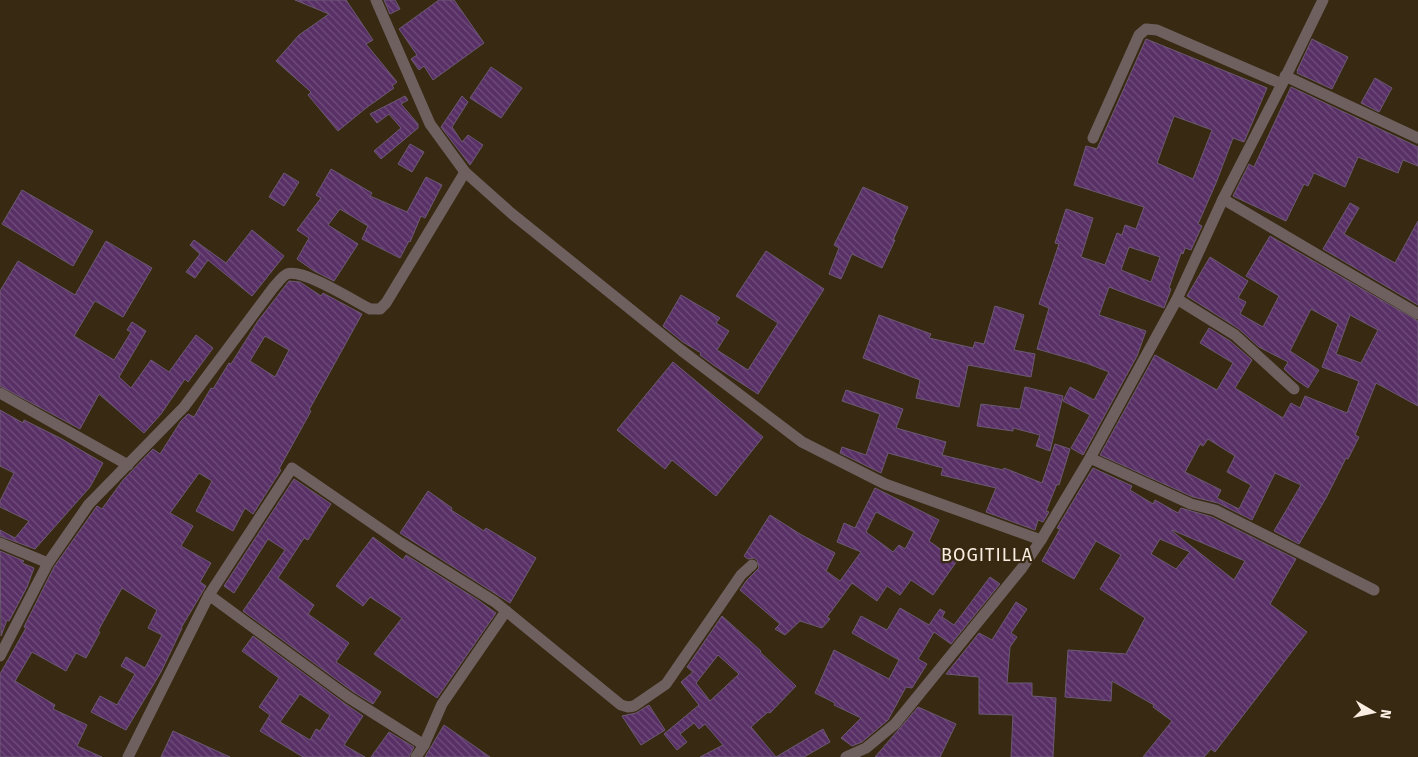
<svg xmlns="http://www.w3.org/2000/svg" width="1418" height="757" font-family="'Fira Sans',sans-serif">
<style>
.building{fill:url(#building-back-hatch);stroke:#6b5a72;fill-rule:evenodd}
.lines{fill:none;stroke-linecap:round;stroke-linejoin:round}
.minor{stroke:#6f6060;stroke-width:11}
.labels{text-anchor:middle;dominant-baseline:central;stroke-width:4.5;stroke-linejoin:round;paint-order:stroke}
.quarter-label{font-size:18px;letter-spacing:1px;fill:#f9eee1;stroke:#382912}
</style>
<defs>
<pattern id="building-back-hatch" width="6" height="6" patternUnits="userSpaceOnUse" patternTransform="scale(1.25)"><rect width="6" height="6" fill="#583066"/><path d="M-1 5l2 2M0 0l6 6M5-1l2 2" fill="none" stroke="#714e7c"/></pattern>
</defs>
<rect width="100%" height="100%" fill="#382912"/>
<g class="building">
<path d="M295,0h51l27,40 -7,4 31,38 -5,4 2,2 -28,20 -28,23 -30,-36 3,-3 -35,-31 23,-26 30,-21z"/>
<path d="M384,0h11l5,9 -10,5z"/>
<path d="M439,0h15l30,43 -51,37 -9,-14 -5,4 -8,-11 6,-4 -18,-26z"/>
<path d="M1146,39l121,49 -23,54 -11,-4 -17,45 -18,41 4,2 -11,24 -6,-2 -2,6 -2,-1 -12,35 2,1 -7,19 -55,-21 -10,28 47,16 -9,25 -54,99 -12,-7 19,-33 -27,-14 7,-14 24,13 15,-28 -23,-9 -49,-14 12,-41 -10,-4 20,-60 -4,-1 11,-34 27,9 -12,39 24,8 12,-32 5,2 3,-10 11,4 8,-22 -70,-22 12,-39 11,3zM1174,116l38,14 -19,49 -36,-16zM1129,247l31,10 -9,25 -30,-12z"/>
<path d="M1312,39l36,18 -16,32 -35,-16 1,-2h-1z"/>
<path d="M491,67l31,21 -21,30 -31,-20z"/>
<path d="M1375,78l17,10 -13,24 -18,-9z"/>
<path d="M1291,87l127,60v19l-15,-6 -5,13 -40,-16 -13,30 -31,-14 -6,13 -4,-2 -18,37 -53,-25 16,-32 5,3z"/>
<path d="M405,96l3,4 -7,4 17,20v4l-37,31 -7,-8 27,-23 -12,-14 -12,9 -7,-9z"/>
<path d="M462,96l6,6 -16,25 10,15 6,-7 15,10 -13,20 -29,-38z"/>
<path d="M410,144l14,8 -12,20 -14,-8z"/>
<path d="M331,169l41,24 -2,3 37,16 19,-35 16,8 -17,33 -4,-2 -11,26 -1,-1 -9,17 -38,-19 6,-13 -28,-17 -12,16 30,19 -24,37 -20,-10 -17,-12 12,-21 -12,-8 24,-32 -5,-3z"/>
<path d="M284,173l15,9 -15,24 -15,-9z"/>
<path d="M863,187l45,20 -15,33h2l-13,28 -30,-14 -11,25 -12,-5 10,-26 -5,-3z"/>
<path d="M22,190l71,41 -20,35 -71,-42z"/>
<path d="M1350,203l9,5 -15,26 51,29 23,-42v84l-95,-56z"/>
<path d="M252,230l32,26 -32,40 -44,-36 -13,18 -9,-6 14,-18 -10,-9 4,-5 32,23z"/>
<path d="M1270,236l148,85v85l-42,-23 -21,52 4,2 -11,22 -2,-1 -20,40 -27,46 -25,-13 27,-46 -26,-12 -23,47 -34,-17 -25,-6 -93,-42 55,-100 62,35 16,-27 -33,-20 9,-15 21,13 22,19 -17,28 48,30 8,-15 9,5 5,-12 42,17 12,-32 -37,-14 16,-43 -27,-15 -21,42 29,19 -11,18 -13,-9 -11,-10 4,-7 -29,-15 -20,-18 -52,-33 23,-39 38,24 -10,17 8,4 -6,12 23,13 16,-31 -33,-20zM1350,315l28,15 -17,33 -25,-9zM1208,439l27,17 -8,16 24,13 -12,24 -22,-11 4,-8 -36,-18 15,-28 3,2z"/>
<path d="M106,241l46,27 -29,49 -28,-16 -21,35 40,24 17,-28 -4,-2 5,-8 14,9 -27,46 12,11 20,-28 18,12 27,-37 17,13 -25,34 -3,-3 -24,35 -17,19 -45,-39 -19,35 -80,-43v-95l18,-30 57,34z"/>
<path d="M766,251l58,38 -66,105 -43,-28 -15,-11 1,-2 -18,-11 -20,-16 18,-31 39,23 -4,5 13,8 -12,19 31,20 30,-47 -42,-27z"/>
<path d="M289,281l11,1 21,14 2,-3 39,21 -53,96 2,1 -32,58 2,1 -28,44 -8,-6 -12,23 -37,-20 16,-30 -13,-8 -29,40 23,13 -12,20 30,17 -11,19 6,4 -25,42h1l-21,44 -35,58 -35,-18 9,-16 17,9 18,-31 -14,-8 5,-9 19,11 17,-33 -14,-7 9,-18 -35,-22 -24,43 2,1 -14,26 -10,-5 -10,18 -34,-19 -17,29 40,24 -2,4 34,16 -10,21 25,11h-102v-83l26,-46 -2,-1 30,-60 41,-58 2,-3 5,3 21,-29 30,-31 7,5 21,-33 7,-7 6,3 17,-29 2,1 16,-26 2,1 27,-43zM265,336l24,14 -14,27 -25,-16z"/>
<path d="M995,306l29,9 -10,35 21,4 -4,23 -63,-12 -9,42 -43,-9 4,-18 -57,-22 16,-43 52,19 -2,4 44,10 2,-6 9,2z"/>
<path d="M673,362l90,75 -47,59 -44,-36 -7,9 -48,-39z"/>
<path d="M1025,387l38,9 -13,55 -14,-5 4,-11 -27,-7v3l-36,-5 4,-22 39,5z"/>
<path d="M846,390l57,19 -7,19 50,14 -4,13 61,15 1,-2 38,15 13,-39 15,5 -11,36 -2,-1 -11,27 3,1 -6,10 -5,-2 -3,10 -49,-18 10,-24 -55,-13 2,-7 -55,-15 -7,20 -41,-20 2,-6 24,8 14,-41 -38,-13z"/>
<path d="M0,410l23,13 1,-3 36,18 43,25 -13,24 -55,62 -35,-13v-6l15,8 14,-17 -29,-14v-6l14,-28 -14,-7z"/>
<path d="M1093,468l39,18 -2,4 23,14 2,-4 23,13 3,-5 31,9 84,42 -26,45 37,28 -92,120 -4,-3 -7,8h-61l29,-36 -19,-14 1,-2 -42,-24 -1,20 -46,-4 3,-47 58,4 19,-36 -45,-29 21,-34 -25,-14 -22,38 -32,-18 18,-32 -3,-1zM1172,530l73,31 -11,19 -62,-49zM1160,539l30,13 -14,17 -25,-15z"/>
<path d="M294,479l37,25 -23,36 -4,-2 -26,40 36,27 -6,9 41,29 -13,19 45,30 -8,12 -21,-13 -109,-80 42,-61 -17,-11 -34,54 -10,-7z"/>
<path d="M875,488l64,32 -10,21 28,20 -24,34 -22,-15 -11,15 -13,-9 -10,15 -25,-18 -25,34 3,2 -8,9 -22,-7 -15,14 -10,-6 5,-5 -40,-34 7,-10 12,-12 -2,-8 -3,-2 -6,1 -4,-3 26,-41 30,19 35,19 -9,18 14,10 21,-29 -24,-10 7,-19 11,5zM876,512l38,20 -9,17 -6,-4 -6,7 -27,-20z"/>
<path d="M428,491l24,17 -1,2 33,21 2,-3 50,30 -26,45 -110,-70z"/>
<path d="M373,537l30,23 3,-5 72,45 18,13 -59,85 -63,-44 28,-36 -32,-21 -7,9 -27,-20z"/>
<path d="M0,551l24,10 -2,2 12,5 -7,19 -18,34 -2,-1 -6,16z"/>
<path d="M990,577l10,7 -49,60 -17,-12 -16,27 9,5 -15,24 -6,-1 -18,33 -26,22 -10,4 -11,-8 20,-20 -27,-13 1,-2 -20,-10 19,-43 55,29 10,-19 -47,-27 9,-17 26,14 13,-22 29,17 11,-16 5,3 -3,5 12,8z"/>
<path d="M1016,602l11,7 -16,24 6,4 -7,10 -3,36h25v13l24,2 -3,59h-42l2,-42 -34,-1v-37l-33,-3 33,-41 13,7z"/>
<path d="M722,616l39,35 -1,1 36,34 -26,27 -2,-1 -17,15 25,30 47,-28 7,13 -26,15h-104l23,-12 -18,-21 -6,5 -5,-6 -14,11 7,8 -10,8 -13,-16 35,-29 -18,-23 12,-10 -6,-5zM718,655l21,19 -29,27 -14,-18z"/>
<path d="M253,636l91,67 19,13 -19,29 21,12h-62l-43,-26 10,-16 -11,-8 20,-29 -37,-27zM300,694l30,21 -10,16 -4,-2 -6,11 -30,-18z"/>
<path d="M649,705l16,25 -24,15 -19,-29 14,-3z"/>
<path d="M918,707l38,17 -16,33h-65z"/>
<path d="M444,725l46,32h-65z"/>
<path d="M173,731l57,26h-69z"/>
<path d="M389,732l25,15 -5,10h-38z"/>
</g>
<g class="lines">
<g class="minor">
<path d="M376,0l54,124 35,48 46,41 170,137 121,92 83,42 156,56"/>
<path d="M1285,76l133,62"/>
<path d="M1093,138l46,-103 7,-6 11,1 125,54"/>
<path d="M1223,199l195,115"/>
<path d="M1177,299l58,36 59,54"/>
<path d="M0,393l128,72"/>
<path d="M1090,458l101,46 24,6 159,80"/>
<path d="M0,543l48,20"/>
<path d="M209,595l139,102 76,48"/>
<path d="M506,611l115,94 7,2 6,-1 32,-22 75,-109 11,-10"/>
<path d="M0,656l48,-93 41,-59 95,-97 89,-119c4,-4 9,-12 14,-14 16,-6 67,27 83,35h10l6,-6 79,-131"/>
<path d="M128,757l81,-162 83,-127 109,75 94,59 11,9 -64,93 -18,41 -8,12"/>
<path d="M846,757l20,-9 29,-24 127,-156 19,-28 49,-82 87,-159 46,-100 59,-115 41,-84"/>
</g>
</g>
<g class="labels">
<g class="quarter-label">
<text x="987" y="555">BOGITILLA</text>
</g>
</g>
<g transform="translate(1373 712) rotate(99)" stroke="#382912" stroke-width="4" paint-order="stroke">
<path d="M0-4L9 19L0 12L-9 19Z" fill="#f9eee1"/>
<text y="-8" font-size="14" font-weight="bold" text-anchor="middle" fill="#f9eee1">N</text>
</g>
</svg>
